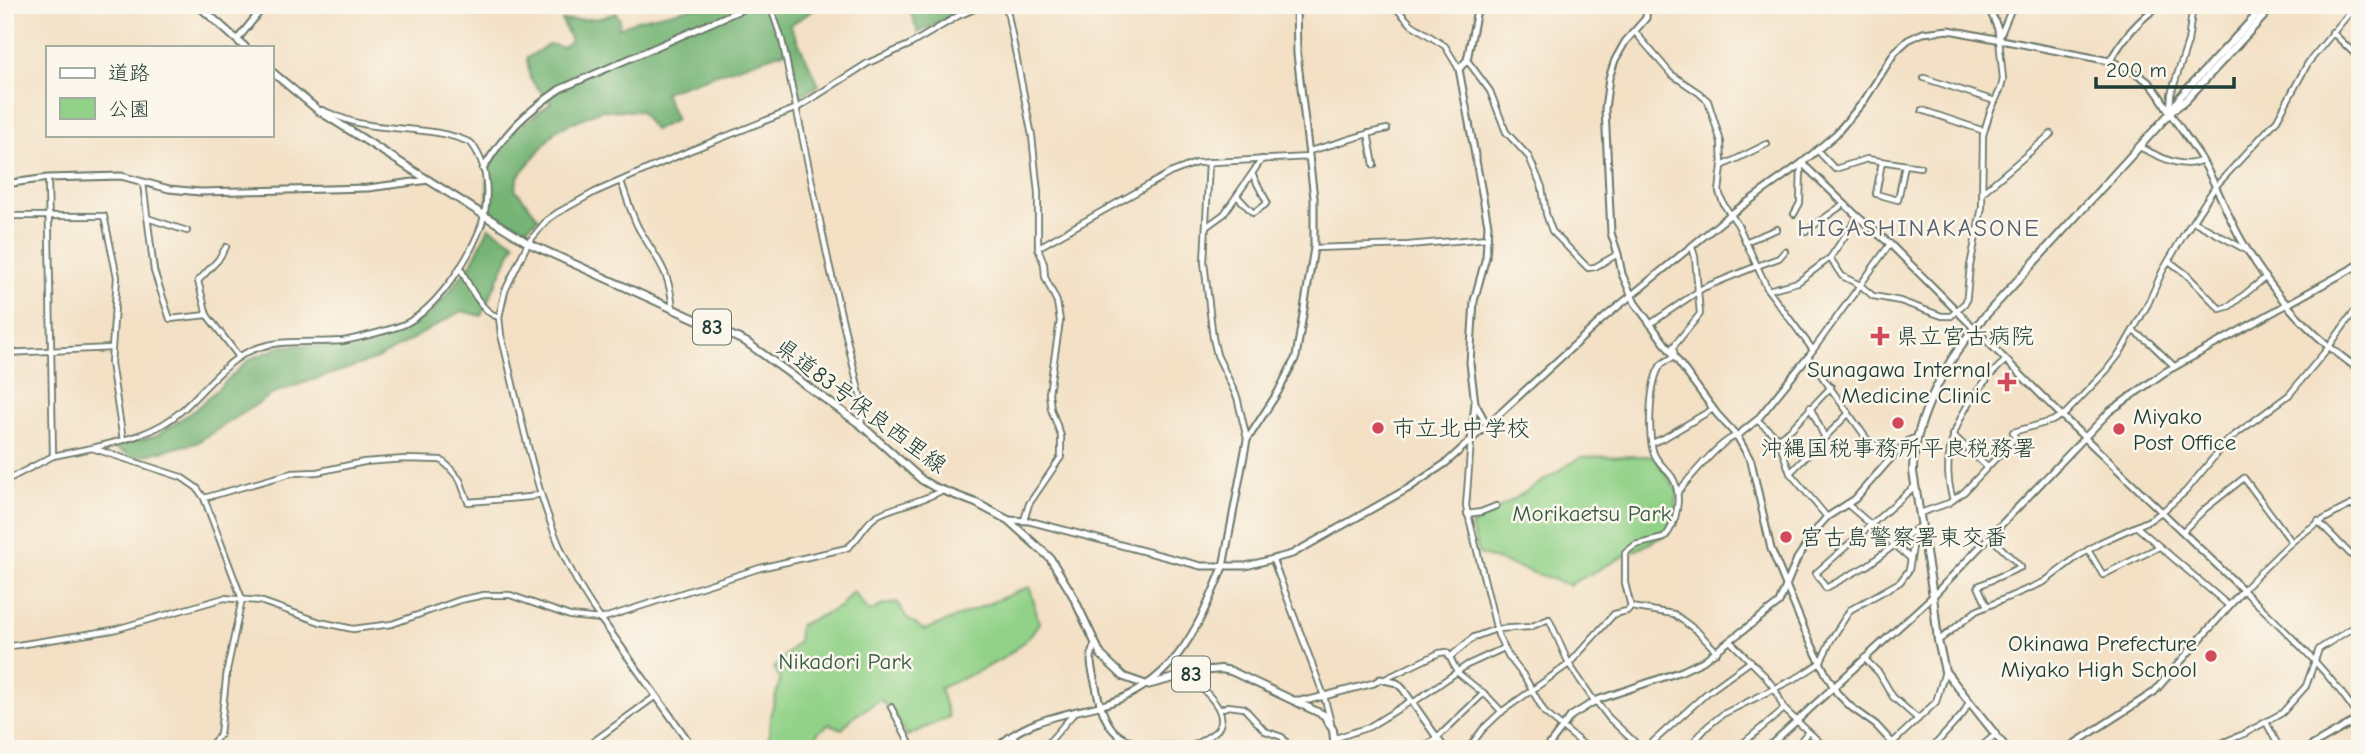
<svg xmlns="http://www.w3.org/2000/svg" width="2365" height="754" font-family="'Comic Neue','Klee One',sans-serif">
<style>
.green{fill:#92d288;stroke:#58885e;stroke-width:2}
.forest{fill:#75b474;stroke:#4a7854;stroke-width:2}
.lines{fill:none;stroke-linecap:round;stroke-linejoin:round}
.minor-casing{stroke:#697667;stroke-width:8}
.tertiary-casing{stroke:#697667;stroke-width:9}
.primary-casing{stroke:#697667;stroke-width:10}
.minor{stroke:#fff;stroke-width:4.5}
.tertiary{stroke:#fff;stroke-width:5}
.primary{stroke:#fff;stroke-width:6}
.poi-dot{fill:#d1495b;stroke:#fbf7ec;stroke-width:2.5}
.labels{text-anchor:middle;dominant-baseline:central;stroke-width:5;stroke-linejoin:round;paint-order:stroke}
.shield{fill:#fbf7ec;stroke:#61756b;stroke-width:2}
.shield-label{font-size:21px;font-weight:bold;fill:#1f3d34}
.poi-label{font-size:23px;fill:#1f3d34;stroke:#fbf7ec;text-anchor:start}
.street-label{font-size:23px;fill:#1f3d34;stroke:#fbf7ec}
.park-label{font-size:23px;fill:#365b45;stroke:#fbf7ec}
.neighbourhood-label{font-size:24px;letter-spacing:2px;fill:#57606c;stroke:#fbf7ec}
</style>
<rect width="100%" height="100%" fill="#fbf7ec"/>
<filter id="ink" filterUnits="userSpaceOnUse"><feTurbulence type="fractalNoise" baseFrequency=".0143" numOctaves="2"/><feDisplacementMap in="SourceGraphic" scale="14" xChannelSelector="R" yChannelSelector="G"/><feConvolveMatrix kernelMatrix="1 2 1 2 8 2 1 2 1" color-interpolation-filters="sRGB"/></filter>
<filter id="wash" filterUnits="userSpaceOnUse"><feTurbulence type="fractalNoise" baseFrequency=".00686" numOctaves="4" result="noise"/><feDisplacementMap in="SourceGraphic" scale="28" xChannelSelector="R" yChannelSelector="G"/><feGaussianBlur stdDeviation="1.57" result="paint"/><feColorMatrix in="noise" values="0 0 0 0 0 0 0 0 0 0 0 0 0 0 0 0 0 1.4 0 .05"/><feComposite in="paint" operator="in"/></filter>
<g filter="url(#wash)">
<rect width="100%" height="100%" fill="#f3e0c5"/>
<g class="green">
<path d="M1655,456l23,37 -9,40 -100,52 -90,-31 -8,-28 110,-69z"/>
<path d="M1030,587l9,36c-22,36 -63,49 -99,65l9,29 -42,19 -26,-37 -29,19 -10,11 -12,-5 -12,8 -8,17h-42l2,-32 10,-37 -6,-12 24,-27 2,-16 40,-18 13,-16 16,21 12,-6 16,-4 10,16 17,12c36,-13 70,-30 106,-43z"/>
</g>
<g class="forest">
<path d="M704,5h58l1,3 7,-3h52l-32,20 29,60 -20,11 -10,-46 -125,42 12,28 -22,10 -14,-19 -39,-1 -45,20 -37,45 -4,14 24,29 -18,14 -33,-17 -1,-47 27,-37 37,-28 -21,-24 -3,-21 22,-14 13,3 9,-6 -9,-20 39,-3 15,-5 4,6 -1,9 18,-8z"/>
<path d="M908,5h67l-57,28z"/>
<path d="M489,227l26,16 -34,73 -19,-5 -85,48 -101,33 -80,51 -60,14 -25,-10 45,-11 40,-27 54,-50 33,-13 80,-3 67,-28 41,-51z"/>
</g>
</g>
<g filter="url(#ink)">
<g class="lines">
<g class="minor-casing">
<g id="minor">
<path d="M770,5l12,35 47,224 34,143 -2,18"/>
<path d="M1006,5l26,131 6,57v55l6,16 1,13 12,25 3,19 -11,72 2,16 10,27v21l-32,47 -5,16"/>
<path d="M1393,5l18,19 34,22 14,23"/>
<path d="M1635,32l36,42 28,19 9,8 13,41 1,24 -3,26 5,13 14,20 19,41 -54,22 -53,36"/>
<path d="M2332,32l28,27"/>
<path d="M1467,60l23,31 16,41 23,25 13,30 4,27 6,17 36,37 7,-1 23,-13"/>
<path d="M1924,78l71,23"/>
<path d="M1922,110l62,21"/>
<path d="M2170,112l1,-18 17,-52 5,-37"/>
<path d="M1368,133l6,32"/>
<path d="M2139,147c19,8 42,24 63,13"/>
<path d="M1817,150l18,19 32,-10 53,8"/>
<path d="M1309,151c27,-7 51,-16 78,-22"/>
<path d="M1209,162l-5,100 9,76 4,17 20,42 10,42"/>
<path d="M1882,162l-6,32 22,6 7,-35"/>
<path d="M1722,166l45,-22"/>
<path d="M48,178l5,278"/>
<path d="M621,182c6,15 10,32 18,47 19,32 30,40 34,80"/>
<path d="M143,183l11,88 16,48 37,-4"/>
<path d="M1983,192l68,-58"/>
<path d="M1237,196l16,17 12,-8 2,-3 -15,-28"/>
<path d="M1794,214l6,-11 1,-39"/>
<path d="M5,216h99l13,61 -6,86 12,77"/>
<path d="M147,218l40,13"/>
<path d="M2193,221l55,30"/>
<path d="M1206,227l18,-13 38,-55"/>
<path d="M1806,231l38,-27"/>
<path d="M1745,242l32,-13"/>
<path d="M1890,244l-82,113 59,82 25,18"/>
<path d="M226,247l-8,13 -20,21 9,34 32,42"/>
<path d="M1039,247l131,-74 26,-10 113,-6"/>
<path d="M1314,248l94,-3 80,-7"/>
<path d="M1785,251l-6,7 -22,8 11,24 45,60"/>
<path d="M1830,258l12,18 18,9 13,11 27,5 42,15h9l15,-14 1,-7 3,-29 12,-59 1,-72 7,-23 11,-24 2,-9 -4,-40 14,-34"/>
<path d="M2169,261l17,13 34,35 10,-3 36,-29"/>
<path d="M460,267c7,15 21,46 39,50l2,18c25,96 39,203 100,284"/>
<path d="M1768,290l30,-8 32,-24 28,-41"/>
<path d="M499,317l6,-26 23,-48 19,-23 10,-7 38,-21 94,-41 108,-43 71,-45 41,-18 49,-29 26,-11"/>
<path d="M2133,331l16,11 26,25"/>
<path d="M5,353l107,-5"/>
<path d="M1810,407l15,31"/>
<path d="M1757,420l21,18 12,35 37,44"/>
<path d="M1953,435l34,32"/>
<path d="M1778,438l13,-9 40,-42"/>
<path d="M1471,441l-5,65 32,129 11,22 15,19 21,37 44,36"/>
<path d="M1652,443l12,-5 49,-29"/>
<path d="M92,448c32,-8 63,-14 88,-36 19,-16 38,-42 59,-55 31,-21 68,-13 104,-16 12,-2 51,-12 62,-17 30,-15 60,-59 73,-90 12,-27 13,-66 -7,-91 -34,-16 -71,-12 -108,-19 -14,-2 -28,-9 -41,-14"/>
<path d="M1790,473l59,-60"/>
<path d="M5,481l48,-25 39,-8 89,29 16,11 7,10 38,101 -15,71 -7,65 -13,14"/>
<path d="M1915,486l-99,87 10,15 42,-23 48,-36"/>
<path d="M1678,492c11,-13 44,-54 59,-56"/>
<path d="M204,498l88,-25 25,-1 47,-10 41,-3 36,1 7,6 12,14 8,22 62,-5 10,-3"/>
<path d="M1953,500c-17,-54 14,-105 53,-140"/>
<path d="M2360,501c-55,24 -77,47 -117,89 42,41 85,79 117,129"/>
<path d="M1847,504l63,54"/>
<path d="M1920,513l29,-10 15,-11 51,-54 -2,-6 39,-11 14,-8 40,-42 14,-18 28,-49 14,-32 21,-36 32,-49 62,-67 31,-57 48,-58"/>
<path d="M1467,514l14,-2 15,-6"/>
<path d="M2318,521l42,43"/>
<path d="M2137,527l91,78"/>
<path d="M2183,531l23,-23 38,-30 47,63"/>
<path d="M2088,550l15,25 56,-28"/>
<path d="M1273,560l51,136 7,27"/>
<path d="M1987,606l-9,-20 43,-19 -32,-31"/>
<path d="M1631,607l-6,-24v-30l10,-8 29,-7c13,-14 19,-44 8,-61 -6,-9 -16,-15 -19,-26 -5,-20 -4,-69 8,-86 3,-4 9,-6 14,-8l-2,-10 27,-33 -5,-57 -3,-10"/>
<path d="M1730,641l34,34 11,14 9,20 43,40"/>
<path d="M1938,641l38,-30 68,-29 33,-25 24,-15 49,-22 13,-9 23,-20 42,-51 61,-45 39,-47 32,-45"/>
<path d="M5,647l108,-17 111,-32 36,3 60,21 33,7 39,-5 68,-24 24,-5h26l60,21 31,3 159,-51 87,-20c13,-9 17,-25 31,-33 20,-10 43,-13 63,-24"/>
<path d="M1450,657l24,-20 22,-8 34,-2 19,-8 20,45 26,38"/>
<path d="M1864,658l15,15 14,24 25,22"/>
<path d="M1187,675c12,11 46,36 30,55 -7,7 -21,13 -29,19"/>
<path d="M1385,679l54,-26 8,-1 11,21 30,24 14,15"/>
<path d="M1596,701l13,17 33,31"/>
<path d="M1414,702l53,-37 37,-17"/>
<path d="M891,707l22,42"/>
<path d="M1219,710l9,-4 16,2 21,23 17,6 9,12"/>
<path d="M2266,722l14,27"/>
<path d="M1012,735l11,14"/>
<path d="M1336,738l33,-11 42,-26"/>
<path d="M583,749l73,-53"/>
<path d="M1043,749l33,-38"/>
<path d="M1116,749l3,-12"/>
<path d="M1420,749l15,-9 49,-47"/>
<path d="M1468,749l15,-20 18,-17 68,-48 45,-50 13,-3 4,-4 43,7 23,17 20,21"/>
<path d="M1645,749l62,-56 44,-32"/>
<path d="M1687,749l21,-23 15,-12 77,-38 20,-13 11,-23 19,-30 50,-28 9,-12 7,-41 6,-5"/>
<path d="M1736,749l48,-40"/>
<path d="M1794,749l14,-17"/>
<path d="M1886,749l50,-47 9,-31"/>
<path d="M1931,749l32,-35 6,-12"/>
<path d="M1978,749l17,-14"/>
<path d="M2215,749l9,-7 20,-8 38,-21 24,-27 13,-37 33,-21 8,-13"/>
</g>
</g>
<g class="tertiary-casing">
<g id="tertiary">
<path d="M1647,5l-1,13 -21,24 -10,18 -6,18 -4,31 6,124 7,21 4,20 13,29 82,111 20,22 14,25 20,88 34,82 20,41 12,21 14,14 25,18 22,24"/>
<path d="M1988,5l10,24 1,10"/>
<path d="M237,40l24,-30 8,-5"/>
<path d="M2110,61c13,-23 28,-41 50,-56"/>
<path d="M1802,163l56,54 32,27 171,171 182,175 -89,102 -88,57"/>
<path d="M483,169c23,-38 41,-55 77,-80l192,-84"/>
<path d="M5,184l43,-6 73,-2 48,13 31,3 168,-4 61,-8"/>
<path d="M1475,403l12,22"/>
<path d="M1737,436l20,-16 51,-63"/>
<path d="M1471,441l4,-38 -5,-40 4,-62 12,-44 2,-32 -29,-156 8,-9 11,-55"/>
<path d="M1008,520l21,1 172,45h45l46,-12 117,-66 37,-25 159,-146 126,-103 71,-51 34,-29 28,-33 31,-49 13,-12 15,-7 26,-3 161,31c13,5 26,11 37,20 11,9 17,23 25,35 10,15 21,29 30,44 15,26 25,55 40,81 29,51 70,96 118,129"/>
<path d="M601,619l93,130"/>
<path d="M1095,645c-8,12 -2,28 1,42 7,35 17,57 57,59 11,1 23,-2 32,3"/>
<path d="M1296,700h13l65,-17 6,-4 17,4 6,6 42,60"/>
<path d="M996,749c27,-29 67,-34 103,-43 73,-19 98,-74 124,-139l24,-127 31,-48 18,-35 18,-109v-50l-17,-144 -1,-49"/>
<path d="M1546,749l25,-33 26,-16 85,-29 21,-10 76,-58 18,-44 22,-33 8,-9 28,-18 37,-42 18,-17 7,-2"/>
<path d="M1766,749l167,-153 177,-185 55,-39 195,-108"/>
<path d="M2306,749l54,-31"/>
</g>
</g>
<g class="primary-casing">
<g id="primary">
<path d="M198,5l47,42"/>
<path d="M271,71l48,40 209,132 218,99 115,83 61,55 12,7 42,16 32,17 42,38 22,36 29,61 23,22 23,8 54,-14 20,-2 10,2 93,44 9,15 2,19"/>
<path d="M2174,109l11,-8 89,-96"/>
<path d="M2007,749l-62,-78 -7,-30 -5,-45 -20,-124c0,-50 32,-108 62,-145l195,-214 10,-16 86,-92"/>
</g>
</g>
<use href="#minor" class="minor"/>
<use href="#tertiary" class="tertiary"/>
<use href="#primary" class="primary"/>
</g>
</g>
<g class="poi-dot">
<path d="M1876.5 325.5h7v7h7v7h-7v7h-7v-7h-7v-7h7z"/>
<path d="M2003.5 371.5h7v7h7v7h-7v7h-7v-7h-7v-7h7z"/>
<circle cx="1898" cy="423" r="7"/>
<circle cx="1378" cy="428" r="7"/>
<circle cx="2119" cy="429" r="7"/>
<circle cx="1786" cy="537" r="7"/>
<circle cx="2211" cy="656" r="7"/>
</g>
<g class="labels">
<g class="shield">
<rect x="693" y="309.5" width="38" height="35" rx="5"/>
<rect x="1172" y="656.5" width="38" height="35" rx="5"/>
</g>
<g class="shield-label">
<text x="712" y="327">83</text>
<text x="1191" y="674">83</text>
</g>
<g class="poi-label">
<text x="1896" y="336">県立宮古病院</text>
<text x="1991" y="369" text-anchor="end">Sunagawa Internal<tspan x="1991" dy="26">Medicine Clinic</tspan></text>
<text x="2133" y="416">Miyako<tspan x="2133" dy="26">Post Office</tspan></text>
<text x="1392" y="428">市立北中学校</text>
<text x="1898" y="448" text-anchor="middle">沖縄国税事務所平良税務署</text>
<text x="1800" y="537">宮古島警察署東交番</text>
<text x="2197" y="643" text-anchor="end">Okinawa Prefecture<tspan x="2197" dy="26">Miyako High School</tspan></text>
</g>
<g class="street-label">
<text transform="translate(861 406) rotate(37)">県道83号保良西里線</text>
</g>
<g class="park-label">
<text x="1592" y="513">Morikaetsu Park</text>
<text x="845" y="661">Nikadori Park</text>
</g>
<g class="neighbourhood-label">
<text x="1919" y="228">HIGASHINAKASONE</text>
</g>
</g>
<rect width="2365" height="754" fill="none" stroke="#fbf7ec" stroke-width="28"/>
<rect x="46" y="46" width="228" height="91" fill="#fbf7ec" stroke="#a3ada2" stroke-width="2"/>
<rect x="60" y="68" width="35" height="10" fill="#ffffff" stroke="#a3ada2" stroke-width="2"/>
<text x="108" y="80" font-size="21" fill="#1f3d34">道路</text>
<rect x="60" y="98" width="35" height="21" fill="#92d288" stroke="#a3ada2" stroke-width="2"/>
<text x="108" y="116" font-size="21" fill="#1f3d34">公園</text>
<path d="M2096 77v10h138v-10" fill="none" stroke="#1f3d34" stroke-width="3.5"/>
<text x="2106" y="77" font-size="21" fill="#1f3d34" stroke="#fbf7ec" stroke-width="5" paint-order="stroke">200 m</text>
</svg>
